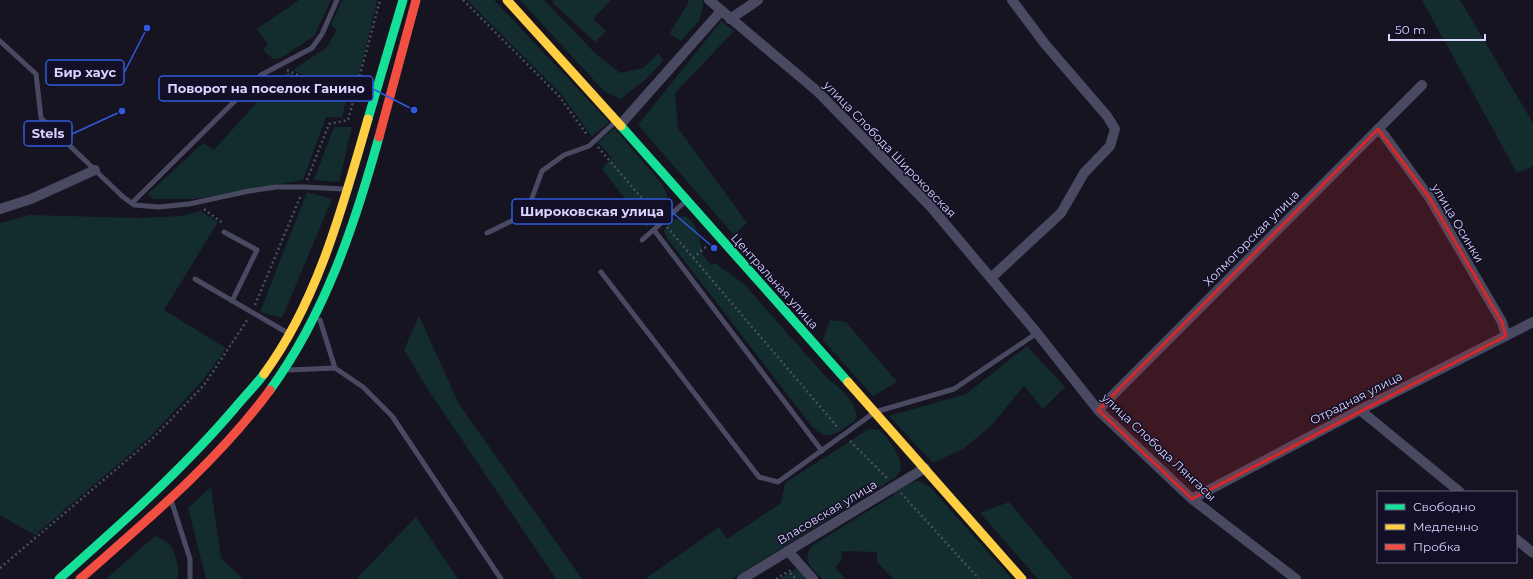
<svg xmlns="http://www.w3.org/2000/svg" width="1533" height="579" font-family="Montserrat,sans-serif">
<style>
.green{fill:#132c2d}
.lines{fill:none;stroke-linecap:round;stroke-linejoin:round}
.path{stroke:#44505f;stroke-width:2.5;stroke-dasharray:2 3;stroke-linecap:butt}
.lane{stroke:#4a4962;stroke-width:5}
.street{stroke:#4a4962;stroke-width:10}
.fast{stroke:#16e098;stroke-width:9}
.slow{stroke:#ffcf43;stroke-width:9}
.jam{stroke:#f24e42;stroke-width:9}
.marked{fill:#d62828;fill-opacity:0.2;stroke:#d62828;stroke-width:3;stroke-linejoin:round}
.labels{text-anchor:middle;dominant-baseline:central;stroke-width:3;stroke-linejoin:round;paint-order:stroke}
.street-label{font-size:12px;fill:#d9d4ff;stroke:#130f26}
.leader{fill:none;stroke:#305bdc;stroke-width:1.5}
.callout-dot{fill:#305bdc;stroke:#130f26;stroke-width:1.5}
.callout{fill:#130f26;stroke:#305bdc;stroke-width:1.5}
.callout-label{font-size:13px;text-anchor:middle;font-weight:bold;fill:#d9d4ff}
</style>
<rect width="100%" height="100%" fill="#161421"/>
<g class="green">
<path d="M299,0h32l-17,36 -33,22 -8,1 -10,-9 5,-6 -11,-15z"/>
<path d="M342,0h35l-18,76 -7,19 -6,1 -53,-26 33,-22 11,-18 -6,-5z"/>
<path d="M467,0h27l115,122 -17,15 -30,-42z"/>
<path d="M520,0h24l51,53 25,20 23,-5 16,-15 4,8 -19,20 -24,18 -16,-8z"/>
<path d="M554,0h57l-18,19 13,12 -11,11 -43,-40z"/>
<path d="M688,0h14l2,2 -5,19 -18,20 -12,-7 20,-32z"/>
<path d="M1422,0h38l73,123v43l-16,7z"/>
<path d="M721,21l13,10 -59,62 3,35 69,95 -13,12 -96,-110z"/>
<path d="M288,72l58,28 -4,18 -16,-1 -23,63 -109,19h-41l-5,-5 55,-51 11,7 63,-70z"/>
<path d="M334,127h18l-13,55 -25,-2z"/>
<path d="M614,128l48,56c13,22 1,28 -15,43l-45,-58 10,-11 -14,-15z"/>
<path d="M307,192l25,7 -50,119 -22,-6z"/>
<path d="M200,211l18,11 -54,88 62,38 -23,32 -52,56 -116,99 -35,-20v-292l29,-8 111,3 42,-2z"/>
<path d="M685,216c12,6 14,21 17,33l-2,2 11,14 4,-2 29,21 83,94c13,10 27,21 30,38 -2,6 -6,8 -11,11 -15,11 -23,12 -36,-3l-144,-187 -2,-6c4,-9 12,-13 21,-15z"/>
<path d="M419,316l40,88 123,175h-26l-127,-188 -25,-41z"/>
<path d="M830,320l16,2 51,60 -24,14 -50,-56z"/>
<path d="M1027,346l38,41 -22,22 -19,-23 -33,40 -28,23 -30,14 -44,-47 77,-22z"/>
<path d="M869,429c4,0 7,0 10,1 8,5 22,27 22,36 0,5 -3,8 -5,11l-164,102h-87l74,-52 8,12 54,-36 4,-20z"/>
<path d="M919,481l11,6 82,92h-119l-16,-17v-10l-35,-1 -1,10 -6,6 10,12h-23c-10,-11 -22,-19 -9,-34l81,-50 -1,-2 20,-11z"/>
<path d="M211,487l10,71 22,21h-37l-18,-71z"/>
<path d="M1009,502l64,77h-35l-58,-66z"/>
<path d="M416,517l42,62h-102z"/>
<path d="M155,536c4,2 11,5 14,8 6,6 12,28 8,35h-71z"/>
<path d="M797,568l10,11h-27z"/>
</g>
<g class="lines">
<g class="path">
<path d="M463,0l96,96 29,40"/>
<path d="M287,70l67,30"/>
<path d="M598,147l59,69"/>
<path d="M307,180l22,-56 19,-4 32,-120"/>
<path d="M204,209l20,15"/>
<path d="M667,227l172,202"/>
<path d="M693,258l14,-12"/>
<path d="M255,305l46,-110"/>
<path d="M850,441l37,37"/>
<path d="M901,493l78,86"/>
<path d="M0,568l153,-130 51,-53 44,-66"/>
<path d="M790,573l6,6"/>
<path d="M776,579l15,-9"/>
</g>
<g class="lane">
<path d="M0,41l36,33 5,44 81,78 12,9 25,2 30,-3 60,-13 27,-4h28l39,2"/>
<path d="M132,203l129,-128 51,-27 10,-14 15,-34"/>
<path d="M654,230l168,221"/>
<path d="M224,232l33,18 -25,51"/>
<path d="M487,233l39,-19 16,-43 22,-16 25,-9 25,-23"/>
<path d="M642,240l44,-39"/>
<path d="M601,272l158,205 19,5 97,-70 79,-23 83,-56"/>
<path d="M195,279l91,53"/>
<path d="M320,320l15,48"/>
<path d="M289,370l46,-2 28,19 29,29 109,163"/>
<path d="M172,503l18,56v20"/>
</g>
<g class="street">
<path d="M709,0l108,91 114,116 106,126 61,77 94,89 104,80"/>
<path d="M730,19l28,-19"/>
<path d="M620,125l101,-114"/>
<path d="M1378,129l6,6 45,62 73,125 4,14"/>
<path d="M0,209l31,-10 64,-29"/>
<path d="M991,278l70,-65 23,-40 26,-27 5,-17 -8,-13 -62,-72 -33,-44"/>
<path d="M1098,410l324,-325"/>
<path d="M1360,410l100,82"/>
<path d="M1192,499l168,-89 173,-88"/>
<path d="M1516,539l17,14"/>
<path d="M788,551l25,28"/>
<path d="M742,579l183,-111"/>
</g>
<g class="fast">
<path d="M368,119l35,-119"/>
<path d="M621,126l227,256"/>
<path d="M270,390c55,-76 84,-163 109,-253"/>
<path d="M59,579c61,-54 122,-108 175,-170 10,-12 21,-23 30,-35"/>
</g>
<g class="slow">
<path d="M507,0l114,126"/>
<path d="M264,374c54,-73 79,-169 104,-255"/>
<path d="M848,382l174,197"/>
</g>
<g class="jam">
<path d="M379,137l37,-137"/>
<path d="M80,579c67,-59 137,-117 190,-189"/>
</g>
</g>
<path class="marked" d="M1378,129l51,68 73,125 4,14 -314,163 -94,-89z"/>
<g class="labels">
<g class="street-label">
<text transform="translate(890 149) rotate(46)">улица Слобода Широковская</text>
<text transform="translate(1458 223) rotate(59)">улица Осинки</text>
<text transform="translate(1251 238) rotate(-45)">Холмогорская улица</text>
<text transform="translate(775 281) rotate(48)">Центральная улица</text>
<text transform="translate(1356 398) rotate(-27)">Отрадная улица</text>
<text transform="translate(1159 447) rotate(43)">улица Слобода Лянгасы</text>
<text transform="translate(827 512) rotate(-31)">Власовская улица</text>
</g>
</g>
<path class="leader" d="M147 28L124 73M414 110L373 89M122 111L72 134M714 248L672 212"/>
<g class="callout-dot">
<circle cx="147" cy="28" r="4"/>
<circle cx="414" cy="110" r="4"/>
<circle cx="122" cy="111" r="4"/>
<circle cx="714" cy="248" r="4"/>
</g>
<g class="callout">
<rect x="46" y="60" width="78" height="25" rx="4"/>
<rect x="159" y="76" width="214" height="25" rx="4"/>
<rect x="24" y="121" width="48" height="25" rx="4"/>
<rect x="512" y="199" width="160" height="25" rx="4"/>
</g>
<g class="callout-label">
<text x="85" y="77">Бир хаус</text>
<text x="266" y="93">Поворот на поселок Ганино</text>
<text x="48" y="138">Stels</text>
<text x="592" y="216">Широковская улица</text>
</g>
<rect x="1377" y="491" width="140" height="72" fill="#130f26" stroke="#625e7d"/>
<rect x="1385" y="504" width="20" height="6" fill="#16e098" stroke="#625e7d"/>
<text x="1413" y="511" font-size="12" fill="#d9d4ff">Свободно</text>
<rect x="1385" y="524" width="20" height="6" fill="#ffcf43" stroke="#625e7d"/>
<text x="1413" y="531" font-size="12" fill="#d9d4ff">Медленно</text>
<rect x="1385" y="544" width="20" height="6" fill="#f24e42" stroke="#625e7d"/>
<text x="1413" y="551" font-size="12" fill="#d9d4ff">Пробка</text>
<path d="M1389 34v6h96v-6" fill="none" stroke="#d9d4ff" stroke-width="2"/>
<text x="1395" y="34" font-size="12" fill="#d9d4ff" stroke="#130f26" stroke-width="3" paint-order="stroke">50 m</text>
</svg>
